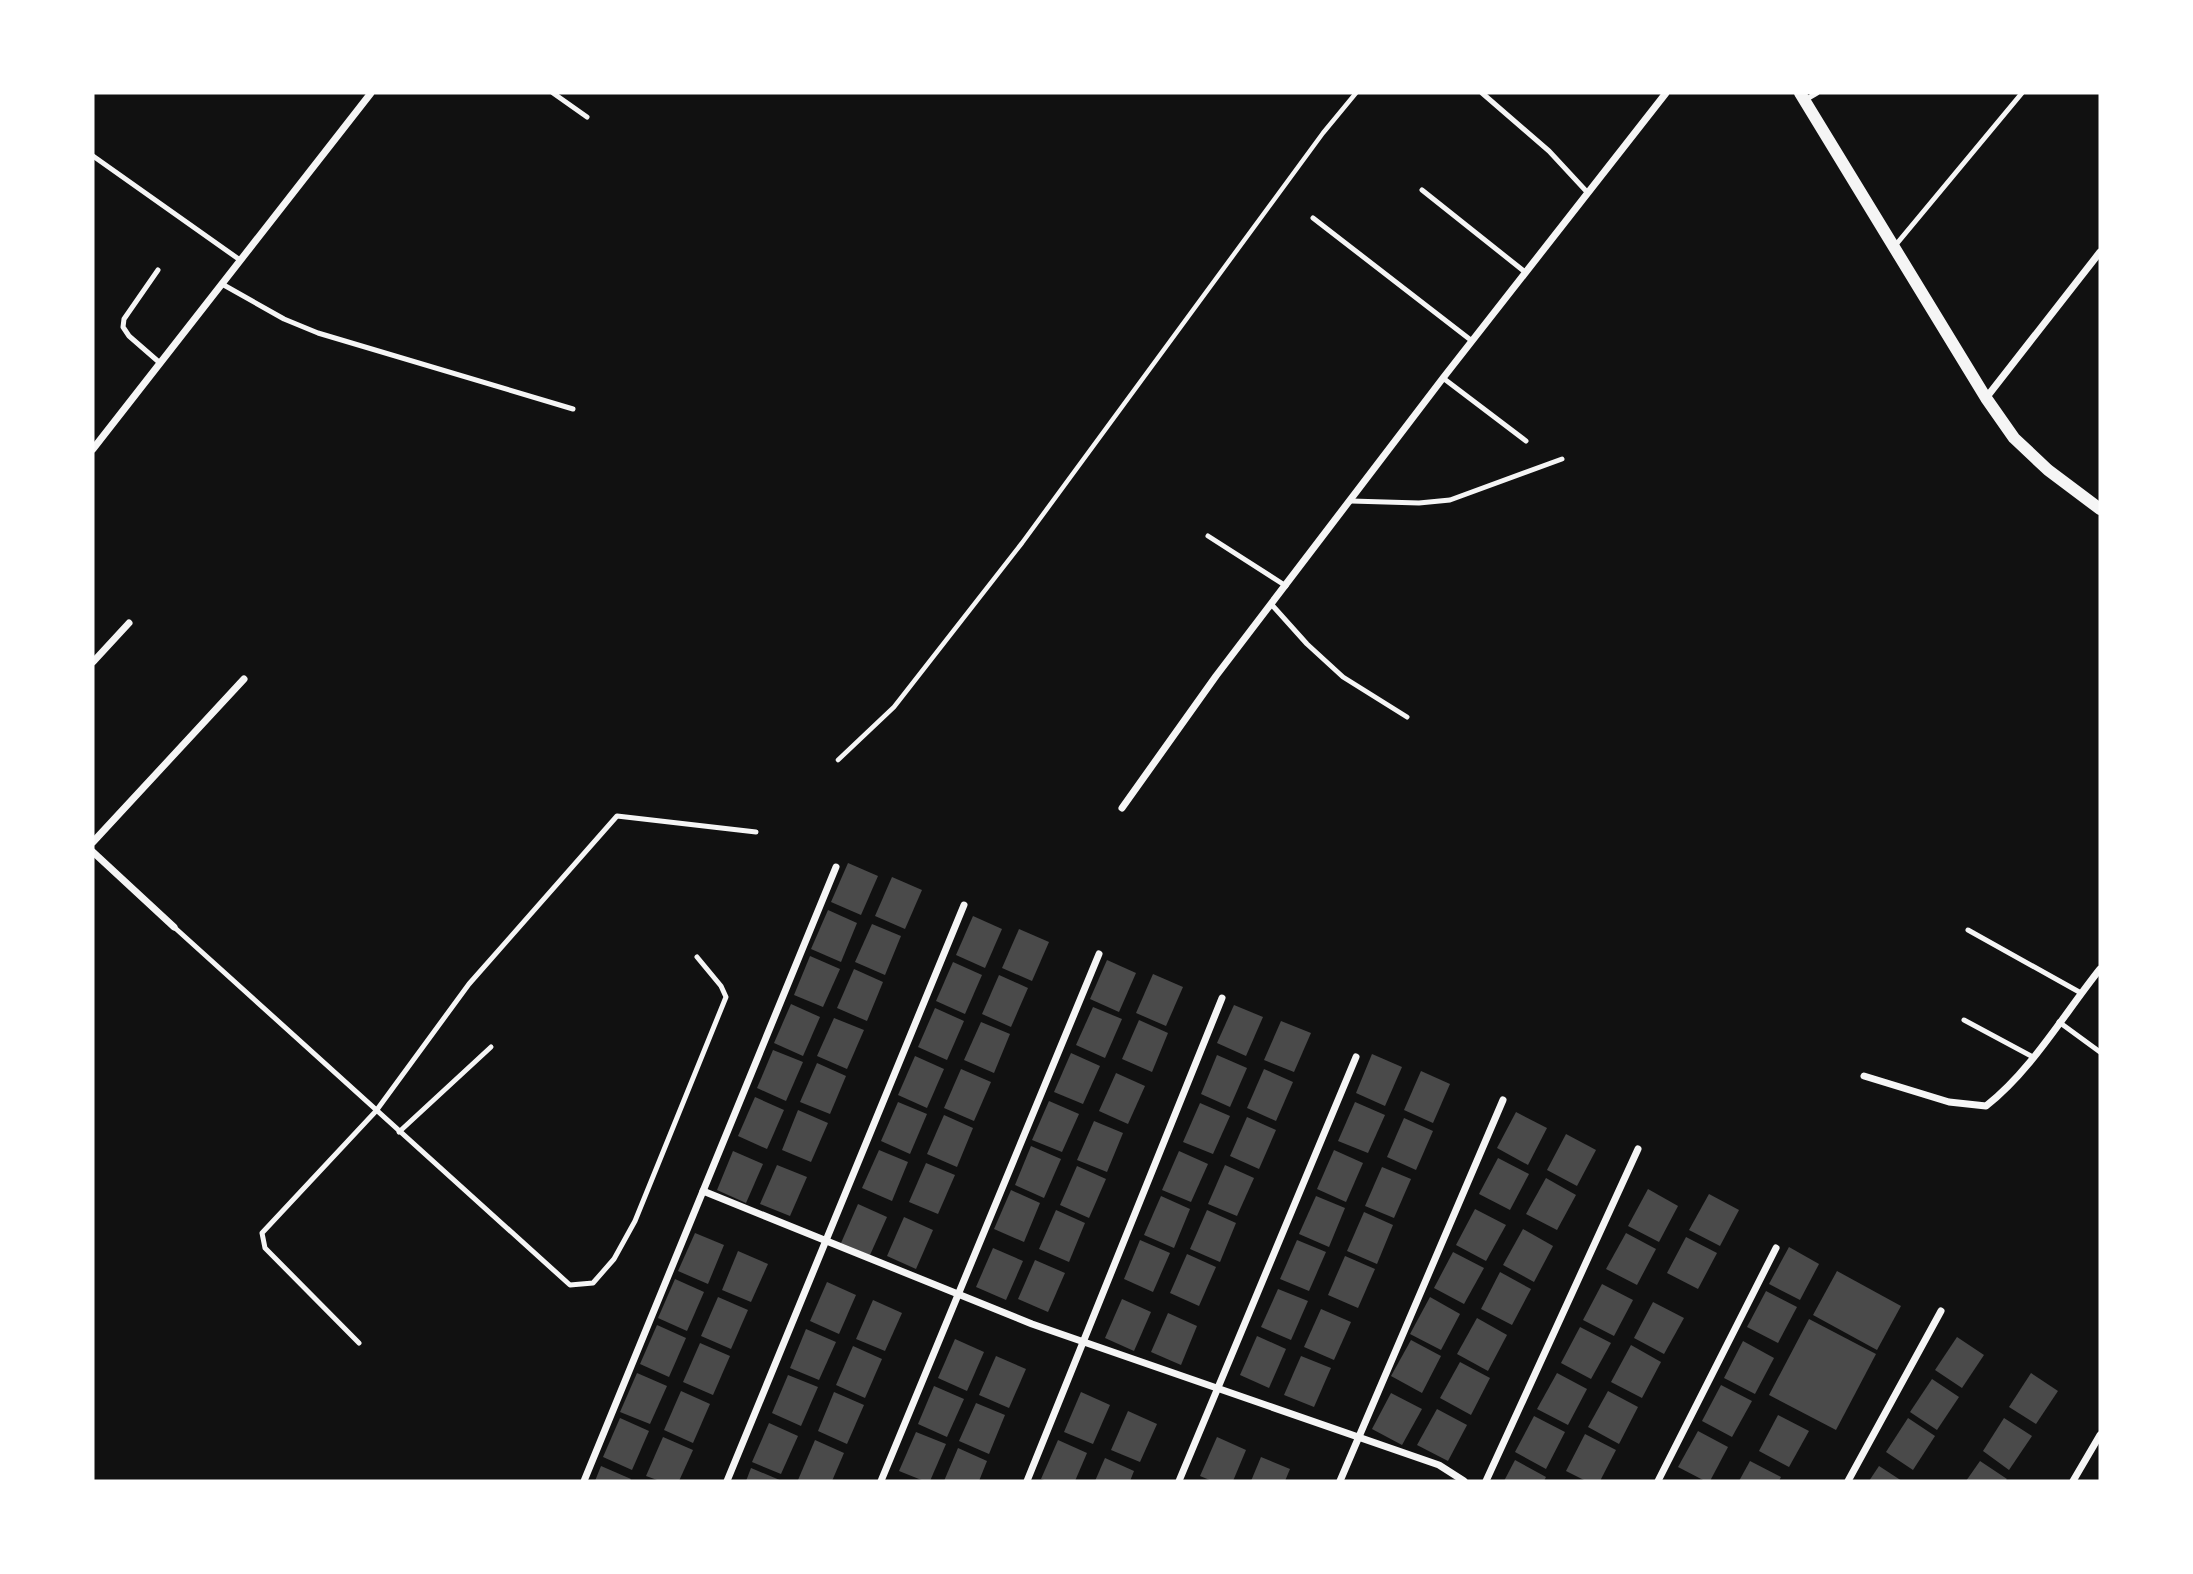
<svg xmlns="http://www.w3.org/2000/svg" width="2193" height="1574" font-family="'Open Sans',sans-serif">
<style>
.building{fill:#4a4a4a}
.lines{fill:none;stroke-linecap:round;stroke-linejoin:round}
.path{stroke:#f5f5f5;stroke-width:4.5}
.service{stroke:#f5f5f5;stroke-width:5}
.minor{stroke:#f5f5f5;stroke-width:7}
.tertiary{stroke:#f5f5f5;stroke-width:12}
</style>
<rect width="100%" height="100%" fill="#111"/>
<g class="building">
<path d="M848,863l30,13 -17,39 -30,-13z"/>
<path d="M892,877l30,13 -17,39 -30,-13z"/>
<path d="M828,910l29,13 -16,39 -30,-13z"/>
<path d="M973,916l29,13 -17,39 -29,-13z"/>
<path d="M872,924l29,12 -16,39 -30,-13z"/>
<path d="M1019,929l30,13 -17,39 -30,-13z"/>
<path d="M810,956l30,13 -17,38 -29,-12z"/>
<path d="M1107,960l29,13 -17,39 -29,-13z"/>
<path d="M953,962l29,13 -17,39 -29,-13z"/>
<path d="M854,969l29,13 -16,39 -30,-13z"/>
<path d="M1153,974l30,13 -17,39 -30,-13z"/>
<path d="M999,975l29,13 -17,39 -29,-13z"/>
<path d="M791,1004l29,13 -17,39 -29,-13z"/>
<path d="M1234,1005l29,12 -17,39 -29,-13z"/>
<path d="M1093,1007l29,12 -17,39 -29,-13z"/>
<path d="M935,1008l29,13 -17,39 -29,-13z"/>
<path d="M834,1018l30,12 -17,39 -30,-13z"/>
<path d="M1139,1020l29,13 -16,39 -30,-13z"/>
<path d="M1281,1021l30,12 -17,39 -30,-12z"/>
<path d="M981,1022l29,12 -16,39 -30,-13z"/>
<path d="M773,1050l30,12 -17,39 -29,-13z"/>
<path d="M1071,1053l29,13 -17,38 -29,-12z"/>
<path d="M1372,1054l30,13 -17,39 -29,-13z"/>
<path d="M1217,1055l30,13 -17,39 -29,-13z"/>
<path d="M915,1056l29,13 -17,39 -29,-13z"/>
<path d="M817,1063l29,13 -16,38 -30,-12z"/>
<path d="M961,1069l30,13 -17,39 -30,-13z"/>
<path d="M1264,1069l29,13 -17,39 -29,-13z"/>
<path d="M1421,1071l29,13 -17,39 -29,-13z"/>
<path d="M1116,1073l29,13 -17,38 -29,-13z"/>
<path d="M755,1097l29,13 -17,39 -29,-13z"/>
<path d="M1049,1101l30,13 -17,38 -30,-12z"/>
<path d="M898,1102l29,12 -17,40 -29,-13z"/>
<path d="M1355,1102l30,13 -17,38 -30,-12z"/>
<path d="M1200,1103l30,13 -17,38 -30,-12z"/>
<path d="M798,1110l30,13 -17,39 -29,-12z"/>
<path d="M1516,1112l31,16 -19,37 -31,-17z"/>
<path d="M944,1115l29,13 -16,39 -30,-13z"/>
<path d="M1247,1117l29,13 -17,39 -29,-13z"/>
<path d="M1404,1118l29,13 -17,39 -29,-13z"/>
<path d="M1094,1121l29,12 -16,39 -30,-12z"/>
<path d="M1566,1134l30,16 -19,36 -30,-16z"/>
<path d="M1031,1146l30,13 -17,39 -29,-13z"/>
<path d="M879,1150l29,12 -16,39 -30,-13z"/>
<path d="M1334,1150l29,13 -17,39 -29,-13z"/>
<path d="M733,1151l30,13 -17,39 -29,-13z"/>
<path d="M1179,1151l29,13 -17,38 -29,-12z"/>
<path d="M1498,1158l31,16 -19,36 -31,-16z"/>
<path d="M926,1163l29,12 -17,39 -29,-12z"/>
<path d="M777,1165l30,12 -17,39 -30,-12z"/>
<path d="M1225,1165l29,13 -17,38 -29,-12z"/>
<path d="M1077,1166l29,13 -17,39 -29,-13z"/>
<path d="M1382,1167l29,12 -17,39 -29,-12z"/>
<path d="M1546,1178l30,17 -19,35 -31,-16z"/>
<path d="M1648,1189l30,17 -19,36 -31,-16z"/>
<path d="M1011,1190l29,13 -16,39 -30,-13z"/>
<path d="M1709,1194l30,16 -19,36 -31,-16z"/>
<path d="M1161,1196l29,13 -16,39 -30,-13z"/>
<path d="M1316,1196l29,12 -16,39 -30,-13z"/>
<path d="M858,1204l29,13 -17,38 -29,-12z"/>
<path d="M1475,1209l31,16 -20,36 -30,-16z"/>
<path d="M1056,1210l29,13 -16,39 -30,-13z"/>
<path d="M1207,1210l29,13 -16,39 -30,-13z"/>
<path d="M1364,1212l29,13 -16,39 -30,-13z"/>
<path d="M904,1217l29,13 -17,39 -29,-13z"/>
<path d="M1523,1229l30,17 -19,36 -31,-17z"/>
<path d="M695,1233l29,12 -16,39 -30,-13z"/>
<path d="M1626,1233l30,16 -19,36 -31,-16z"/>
<path d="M1686,1237l31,16 -19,36 -31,-16z"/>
<path d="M1140,1240l30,13 -17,39 -29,-13z"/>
<path d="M1297,1240l29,12 -17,39 -29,-12z"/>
<path d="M1789,1247l30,17 -19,36 -31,-16z"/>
<path d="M993,1248l30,13 -17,39 -30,-13z"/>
<path d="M738,1251l30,13 -17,38 -29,-12z"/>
<path d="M1453,1252l31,16 -20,36 -30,-16z"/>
<path d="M1187,1254l29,13 -17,39 -29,-13z"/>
<path d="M1345,1256l30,13 -17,39 -30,-13z"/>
<path d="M1035,1260l30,13 -17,39 -30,-13z"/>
<path d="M1837,1271l64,35 -24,44 -64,-35z"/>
<path d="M1500,1272l31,17 -19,36 -31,-16z"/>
<path d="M675,1279l29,13 -17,39 -29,-13z"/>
<path d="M827,1282l29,13 -17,39 -29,-13z"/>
<path d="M1602,1284l31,16 -19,36 -31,-16z"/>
<path d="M1278,1289l30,12 -17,39 -30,-13z"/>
<path d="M1766,1291l31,16 -19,36 -31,-16z"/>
<path d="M718,1297l30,13 -17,39 -30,-13z"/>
<path d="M1430,1297l30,17 -19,36 -31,-16z"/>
<path d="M1122,1299l29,13 -17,39 -29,-13z"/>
<path d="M873,1300l29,13 -17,38 -29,-12z"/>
<path d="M1653,1302l31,16 -20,36 -30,-16z"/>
<path d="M1321,1309l30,13 -17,38 -30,-13z"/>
<path d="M1168,1313l29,13 -16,39 -30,-13z"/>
<path d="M1477,1318l30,17 -19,36 -31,-17z"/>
<path d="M1809,1319l67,35 -40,76 -67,-35z"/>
<path d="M657,1325l29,13 -17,39 -29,-13z"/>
<path d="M1580,1327l31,16 -20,36 -30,-16z"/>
<path d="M806,1329l30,13 -17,38 -29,-12z"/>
<path d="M1257,1336l29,13 -17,39 -29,-13z"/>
<path d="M1957,1337l27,18 -22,33 -27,-18z"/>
<path d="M955,1339l29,13 -17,39 -29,-13z"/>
<path d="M1411,1340l30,16 -19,37 -31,-17z"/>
<path d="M1743,1341l31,17 -19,36 -31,-16z"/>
<path d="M700,1343l30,13 -17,39 -30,-13z"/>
<path d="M1631,1345l30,17 -19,36 -31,-16z"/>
<path d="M853,1346l29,13 -17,39 -29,-13z"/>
<path d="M996,1356l30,13 -17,39 -30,-13z"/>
<path d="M1301,1356l30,12 -17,39 -30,-12z"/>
<path d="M1460,1362l30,16 -19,37 -31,-17z"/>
<path d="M637,1373l30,13 -17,38 -30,-12z"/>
<path d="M1557,1373l30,16 -19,36 -31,-16z"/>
<path d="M2031,1373l27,18 -22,33 -27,-17z"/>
<path d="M788,1375l30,12 -17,39 -29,-13z"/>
<path d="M1932,1379l27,18 -22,33 -27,-18z"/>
<path d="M1721,1385l31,16 -20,36 -30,-16z"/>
<path d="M934,1386l30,13 -17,38 -29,-13z"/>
<path d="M681,1391l29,13 -17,39 -29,-13z"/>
<path d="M1608,1391l30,16 -19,37 -31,-17z"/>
<path d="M834,1392l30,13 -17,39 -29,-13z"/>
<path d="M1081,1392l29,13 -17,39 -29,-12z"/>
<path d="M1391,1393l31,16 -20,36 -30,-16z"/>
<path d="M976,1403l29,12 -16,39 -30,-13z"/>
<path d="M1437,1409l30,16 -19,36 -31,-16z"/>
<path d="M1128,1411l29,13 -17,38 -29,-12z"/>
<path d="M1778,1415l31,16 -20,36 -30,-16z"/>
<path d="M1534,1416l31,16 -19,37 -31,-17z"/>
<path d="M620,1418l29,13 -17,39 -29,-13z"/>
<path d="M1908,1418l27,18 -22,34 -27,-18z"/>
<path d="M2004,1418l28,18 -23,34 -26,-19z"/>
<path d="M769,1423l29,13 -17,38 -29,-12z"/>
<path d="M1698,1431l30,16 -18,34h-5l-27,-14z"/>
<path d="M916,1432l30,12 -16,37h-6l-25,-10z"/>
<path d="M1585,1434l31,16 -16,31h-14l-20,-10z"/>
<path d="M663,1437l30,13 -14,31h-19l-14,-5z"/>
<path d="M1217,1437l29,13 -13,31h-21l-12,-5z"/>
<path d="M815,1440l29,13 -12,28 -34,-1z"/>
<path d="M1058,1440l29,13 -12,28h-28l-6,-2z"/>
<path d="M958,1448l29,13 -8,20h-35z"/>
<path d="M1261,1457l29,12 -5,12h-34z"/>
<path d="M1105,1458l29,13 -4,10h-35z"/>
<path d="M1515,1460l31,17 -2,4h-40z"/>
<path d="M1750,1461l31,16 -2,4h-40z"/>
<path d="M1980,1461l27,18 -2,2h-39z"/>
<path d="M601,1466l30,13 -1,2h-35z"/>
<path d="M1879,1466l23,15h-33z"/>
<path d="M751,1468l31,13h-36z"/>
</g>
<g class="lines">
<path class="path" d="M838,760l56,-53 128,-164 301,-410 33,-40"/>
<g class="service">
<path d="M553,93l34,24"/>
<path d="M1482,93l67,58 38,41"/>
<path d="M1805,100l12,-7"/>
<path d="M93,156l147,104"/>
<path d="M1422,190l103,82"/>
<path d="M1313,218l159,123"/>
<path d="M1894,247l128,-154"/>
<path d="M158,270l-34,49 -1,8 6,9 31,27"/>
<path d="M222,284l62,35 34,14 255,76"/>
<path d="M1443,378l83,63"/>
<path d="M1351,501l68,2 31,-3 112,-41"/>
<path d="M1208,536l78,50"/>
<path d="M1272,605l35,39 36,33 64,40"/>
<path d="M174,927l396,358 23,-2 21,-24 21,-38 91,-224 -5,-11 -24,-29"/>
<path d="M1968,930l113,63"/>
<path d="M1964,1020l69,37"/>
<path d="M2059,1022l41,30"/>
<path d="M399,1132l92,-85"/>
<path d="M359,1343l-94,-95 -3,-15 114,-122 93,-127 148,-168 139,16"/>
</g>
<g class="minor">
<path d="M1986,398l114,-146"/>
<path d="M93,449l278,-356"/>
<path d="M93,662l36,-39"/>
<path d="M1122,808l94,-132 227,-298 223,-285"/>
<path d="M93,842l151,-163"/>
<path d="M93,852l81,75"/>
<path d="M1864,1076l85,26 37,4c45,-35 78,-92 114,-137"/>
<path d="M703,1191l329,133 407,141 25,16"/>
<path d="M584,1481l252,-614"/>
<path d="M727,1481l237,-576"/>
<path d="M881,1481l218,-527"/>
<path d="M1027,1481l195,-483"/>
<path d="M1179,1481l177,-424"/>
<path d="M1340,1481l163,-381"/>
<path d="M1486,1481l152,-332"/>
<path d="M1658,1481l118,-233"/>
<path d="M1848,1481l93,-170"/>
<path d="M2073,1481l27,-46"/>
</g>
<path class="tertiary" d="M1800,93l186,305 28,40 34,32 52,39"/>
</g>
<rect width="2193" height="1574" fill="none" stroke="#ffffff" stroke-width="189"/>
</svg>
